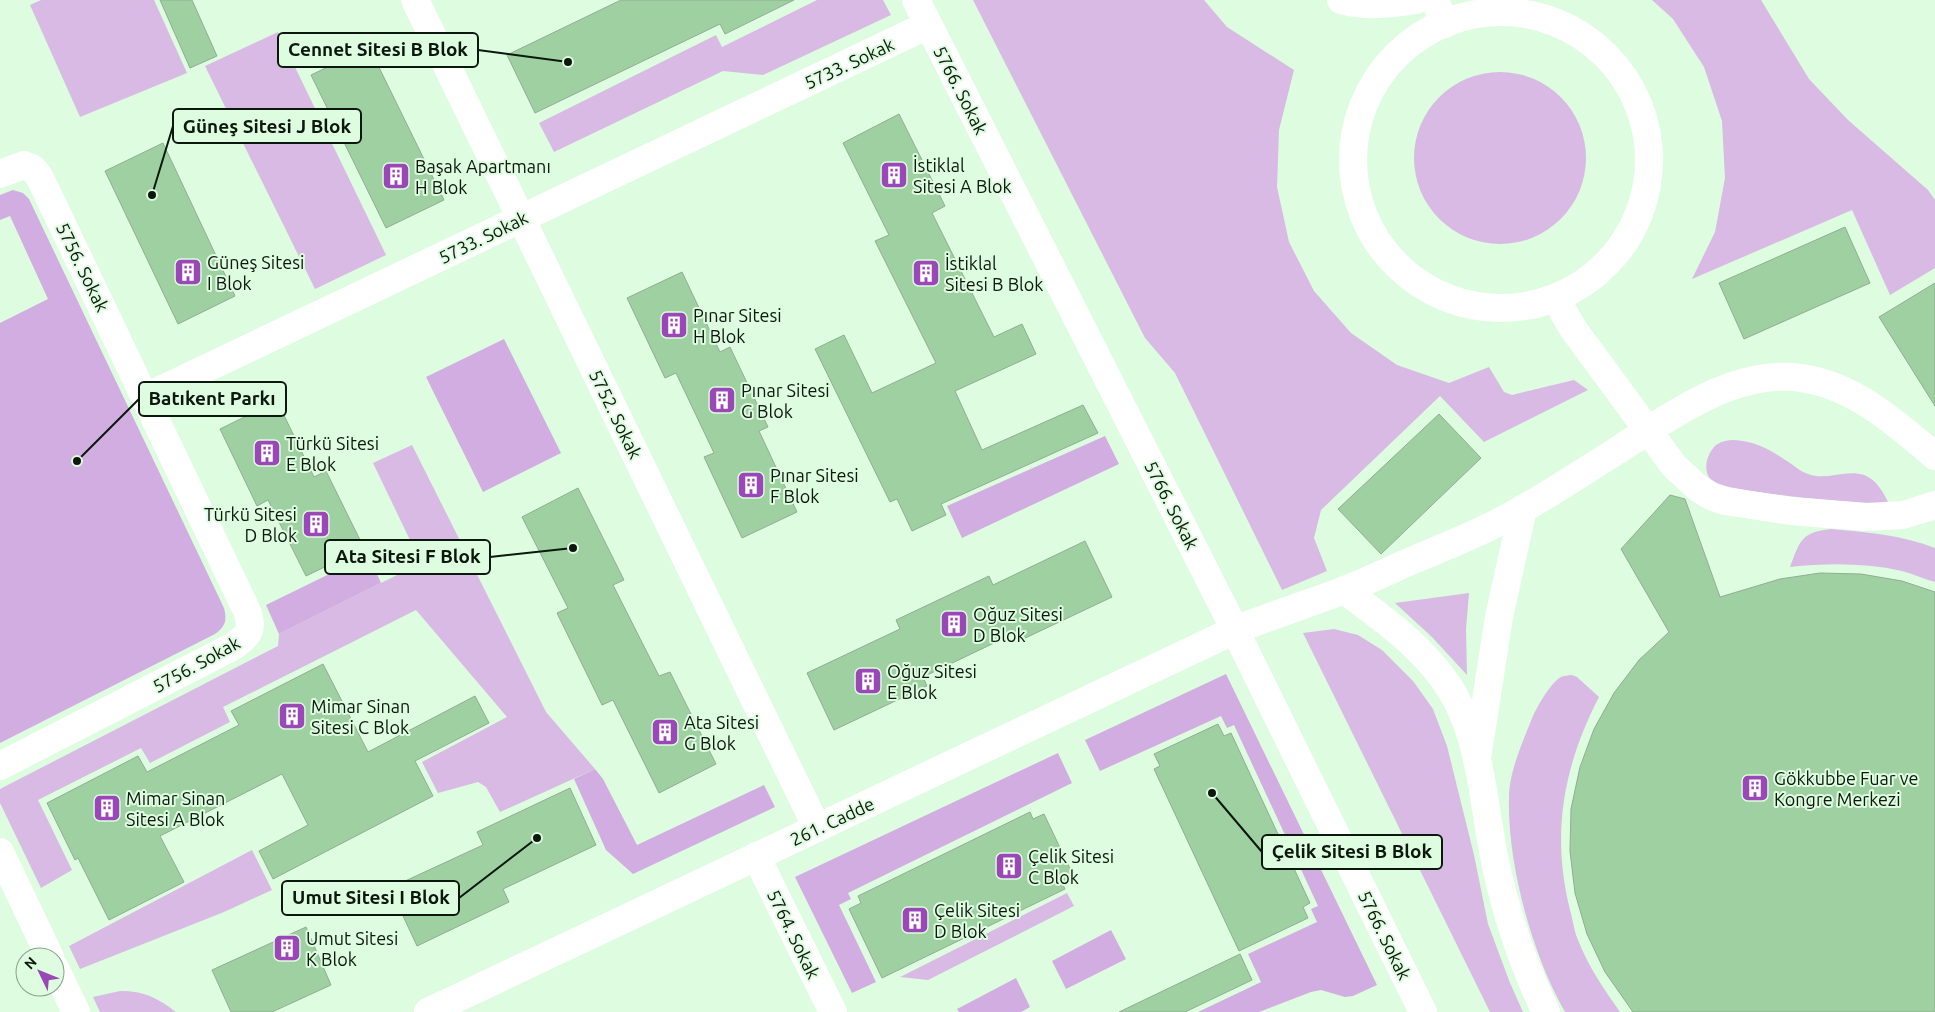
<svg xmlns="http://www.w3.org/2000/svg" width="1935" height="1012" font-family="Ubuntu,sans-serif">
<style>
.green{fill:#d8bae4}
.forest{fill:#d2ade1}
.building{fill:#9fd0a2;stroke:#91ad93}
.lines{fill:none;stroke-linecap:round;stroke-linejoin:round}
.minor{stroke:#fff;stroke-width:28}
.labels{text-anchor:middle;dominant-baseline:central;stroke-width:4;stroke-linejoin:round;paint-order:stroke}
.street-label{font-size:18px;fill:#0c170d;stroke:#defcdf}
.poi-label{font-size:18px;fill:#0c170d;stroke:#defcdf;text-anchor:start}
.leader{fill:none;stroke:#0c170d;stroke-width:2}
.callout-dot{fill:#0c170d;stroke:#defcdf;stroke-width:2}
.callout{fill:#defcdf;stroke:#0c170d;stroke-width:2}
.callout-label{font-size:19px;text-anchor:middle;font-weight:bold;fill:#0c170d}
</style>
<rect width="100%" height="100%" fill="#defcdf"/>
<g class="green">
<path d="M41,0h113l33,73 -107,44 -50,-112z"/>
<path d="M817,0h66l8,15 -128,60 -40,-4 -169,81 -15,-29 177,-88 6,12z"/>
<path d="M973,0h231l23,27 67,43 -15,60 -2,57 12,55 25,49 37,42 46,32 52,18 40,-16 15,25 8,3 62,-15 14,10 -104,52 -44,-46 -119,114 -7,28 13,33 -45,19 -107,-217 -30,-35z"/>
<path d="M1652,0h109l48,79 39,41 80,70 7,10v68l-45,27 -38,-85 -160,69 23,-47 10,-54 -3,-57 -18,-54 -31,-48z"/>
<path d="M278,32l108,223 -71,34 -110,-223z"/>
<circle cx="1500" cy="158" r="86"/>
<path d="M1734,440c25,2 36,10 56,23 7,5 13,10 21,12 17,5 36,-6 53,0 12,4 20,18 25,29 -25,0 -165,-11 -178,-24 -9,-10 -4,-27 5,-35 6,-4 12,-5 18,-5z"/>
<path d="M412,445l134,267 49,57 -95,43 -14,-25 -8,-5 -40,11 -16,-31 85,-45 -91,-107 -193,97 7,15 -80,41 -9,-15 -103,52 34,70 -31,18 -41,-85v-14l278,-143 1,-12 142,-71 -48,-100z"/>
<path d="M1831,529c36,3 70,6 104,19v34c-11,-3 -22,-8 -33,-11 -37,-8 -74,-8 -112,-4 10,-26 11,-35 41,-38z"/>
<path d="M1469,593l-3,36 1,46 -35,-38 -37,-34z"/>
<path d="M1334,629l24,6 24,15 31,31 20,28 14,37 27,109 14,69 22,59 13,29h-33l-187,-379z"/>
<path d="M1572,675l5,2 22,20c-36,70 -48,137 -29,213 3,10 4,21 8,30 10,26 26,49 42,72h-55c-33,-57 -58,-149 -56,-215 0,-24 13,-54 22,-76 4,-11 19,-38 30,-44 3,-1 7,-2 11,-2z"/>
<path d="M252,850l20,40 -48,22 -144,57 -11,-23z"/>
<path d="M1067,893l7,13 -146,74 -28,-3z"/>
<path d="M120,991c25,0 37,7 56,21h-76l-7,-15z"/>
</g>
<g class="forest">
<path d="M13,190l10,3 6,6 195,409c3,12 2,18 -9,26l-215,109v-420l48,-24 -38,-83 -10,4v-25z"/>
<path d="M504,339l57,114 -78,39 -57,-115z"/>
<path d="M1105,436l14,28 -157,74 -15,-32z"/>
<path d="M368,555l13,28 -102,51 -13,-29z"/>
<path d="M1226,674l151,311 -24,11 -8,1 -24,-7 -10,2 -52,20h-61l63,-30 -13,-28 69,-32 -6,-13 7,-3 -84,-181 -7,3 -6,-12 -121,55 -15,-31z"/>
<path d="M1058,753l14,30 -224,110 3,6 -12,6 37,77 -24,11 -57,-116z"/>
<path d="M595,769l8,10 34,66 127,-60 11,22 -142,67 -27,-24 -32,-71z"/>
<path d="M1111,930l15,29 -60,30 -14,-28z"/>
<path d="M1016,978l14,29 -9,5h-62l-2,-3z"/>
</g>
<g class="building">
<path d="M160,0h32l25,56 -27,12z"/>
<path d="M621,0h173l-69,34 -5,-10 -185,89 -28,-58z"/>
<path d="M369,47l75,153 -58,28 -75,-153z"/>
<path d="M899,114l46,92 -13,7 62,124 28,-13 14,30 -81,37 27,59 101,-45 15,28 -157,71 5,11 -34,16 -15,-32 -7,3 -75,-153 29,-14 28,58 64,-30 -61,-122 14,-6 -46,-92z"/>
<path d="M163,143l72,153 -57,28 -73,-153z"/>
<path d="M1845,227l25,56 -126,56 -25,-56z"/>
<path d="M682,272l38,80 10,-5 38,80 -9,4 38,81 -55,26 -38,-81 10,-4 -38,-80 -11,5 -38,-80z"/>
<path d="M1935,283v123l-56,-89z"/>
<path d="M277,401l37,76 12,-6 38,77 -58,28 -38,-76 -11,6 -37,-77z"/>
<path d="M1439,414l42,44 -100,96 -43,-45z"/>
<path d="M578,488l46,92 -11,5 46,91 11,-4 46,92 -57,29 -46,-93 -11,5 -45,-92 11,-5 -46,-91z"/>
<path d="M1670,495l15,4 35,98 60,-18 40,-6 41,1 41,7 33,11v420h-302l-28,-40 -18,-38 -12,-41 -5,-42 1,-42 9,-42 14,-38 20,-36 25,-33 30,-28 -48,-83z"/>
<path d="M1085,541l27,56 -93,44 -4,-8 -92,44 4,9 -93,44 -27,-57 93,-44 -4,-9 93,-44 4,9z"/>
<path d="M323,664l45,88 107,-56 14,27 -74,38 18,35 -160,83 -14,-28 49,-26 -26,-51 -122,62 24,46 -75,38 -31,-62 -3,2 -28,-57 91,-47 9,16 92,-47 -8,-14z"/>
<path d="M1218,724l6,12 7,-3 79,170 -7,4 5,11 -69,33 -85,-182 6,-3 -6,-12z"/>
<path d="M570,788l26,57 -93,44 6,13 -92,44 -27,-58 93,-43 -6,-13z"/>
<path d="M1030,812l3,7 11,-5 30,63 -12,6 3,6 -183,89 -33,-69 12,-6 -3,-7z"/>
<path d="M306,927l25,58 -59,27h-41l-19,-42z"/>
<path d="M1240,954l12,26 -67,32h-66z"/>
</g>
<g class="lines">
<g class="minor">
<path d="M415,0l402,828"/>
<path d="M916,0l319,630 188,382"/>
<path d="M1341,0c25,7 49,4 75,0"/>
<path d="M1435,0l10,24"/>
<circle cx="1501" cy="160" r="148"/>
<path d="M0,174l24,-9 8,3 7,8 207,433c9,21 2,28 -16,39l-230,118"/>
<path d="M1555,298l19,32 100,136 24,22 13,8 14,5 66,10 75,6 37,-2 32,-10"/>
<path d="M146,397l782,-372"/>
<path d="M1344,590c40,29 86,62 111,107 27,49 29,114 41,169 11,51 27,99 50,146"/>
<path d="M1478,752l21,-135 24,-108"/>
<path d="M0,852l50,105"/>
<path d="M756,856l77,156"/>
<path d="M55,968l21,44"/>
<path d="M428,1012l807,-382c36,-14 72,-26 107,-39 24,-9 46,-20 69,-30 24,-10 48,-20 72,-31 46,-22 89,-51 132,-78 53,-34 112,-79 178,-75 58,5 100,44 142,79"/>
</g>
</g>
<defs>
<g id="building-square" transform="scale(1.4375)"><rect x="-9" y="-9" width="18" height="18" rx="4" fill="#9a48b7" stroke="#defcdf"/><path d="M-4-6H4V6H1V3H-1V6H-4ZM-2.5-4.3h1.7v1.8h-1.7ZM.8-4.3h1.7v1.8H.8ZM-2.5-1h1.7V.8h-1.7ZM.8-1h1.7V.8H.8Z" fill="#fff"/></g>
</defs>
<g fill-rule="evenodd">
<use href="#building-square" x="894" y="175"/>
<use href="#building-square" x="396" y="176"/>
<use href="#building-square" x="188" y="272"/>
<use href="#building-square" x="926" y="273"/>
<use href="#building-square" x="674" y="325"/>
<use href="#building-square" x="722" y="400"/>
<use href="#building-square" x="267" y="453"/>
<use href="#building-square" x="751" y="485"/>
<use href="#building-square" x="316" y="524"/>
<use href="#building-square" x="954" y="624"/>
<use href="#building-square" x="868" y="681"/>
<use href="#building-square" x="292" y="716"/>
<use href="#building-square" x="665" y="732"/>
<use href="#building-square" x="1755" y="788"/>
<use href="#building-square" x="107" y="808"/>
<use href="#building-square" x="1009" y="866"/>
<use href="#building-square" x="915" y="920"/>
<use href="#building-square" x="287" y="948"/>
</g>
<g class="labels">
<g class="street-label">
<text transform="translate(849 63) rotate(-25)">5733. Sokak</text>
<text transform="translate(961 90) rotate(63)">5766. Sokak</text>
<text transform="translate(483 237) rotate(-26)">5733. Sokak</text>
<text transform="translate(83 267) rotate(64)">5756. Sokak</text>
<text transform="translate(616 414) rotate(64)">5752. Sokak</text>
<text transform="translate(1172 505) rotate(63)">5766. Sokak</text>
<text transform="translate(196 664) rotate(-29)">5756. Sokak</text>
<text transform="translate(832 821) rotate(-25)">261. Cadde</text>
<text transform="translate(794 934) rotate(64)">5764. Sokak</text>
<text transform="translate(1385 935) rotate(64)">5766. Sokak</text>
</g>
<g class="poi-label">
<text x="913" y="165">İstiklal<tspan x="913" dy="21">Sitesi A Blok</tspan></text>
<text x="415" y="166">Başak Apartmanı<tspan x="415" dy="21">H Blok</tspan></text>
<text x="207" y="262">Güneş Sitesi<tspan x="207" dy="21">I Blok</tspan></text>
<text x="945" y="263">İstiklal<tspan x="945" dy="21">Sitesi B Blok</tspan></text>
<text x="693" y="315">Pınar Sitesi<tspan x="693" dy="21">H Blok</tspan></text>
<text x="741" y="390">Pınar Sitesi<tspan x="741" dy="21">G Blok</tspan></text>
<text x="286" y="443">Türkü Sitesi<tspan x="286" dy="21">E Blok</tspan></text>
<text x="770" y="475">Pınar Sitesi<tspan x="770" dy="21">F Blok</tspan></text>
<text x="297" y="514" text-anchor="end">Türkü Sitesi<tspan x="297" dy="21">D Blok</tspan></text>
<text x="973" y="614">Oğuz Sitesi<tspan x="973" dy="21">D Blok</tspan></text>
<text x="887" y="671">Oğuz Sitesi<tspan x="887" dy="21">E Blok</tspan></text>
<text x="311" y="706">Mimar Sinan<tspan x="311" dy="21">Sitesi C Blok</tspan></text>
<text x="684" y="722">Ata Sitesi<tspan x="684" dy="21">G Blok</tspan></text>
<text x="1774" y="778">Gökkubbe Fuar ve<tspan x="1774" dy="21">Kongre Merkezi</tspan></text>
<text x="126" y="798">Mimar Sinan<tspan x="126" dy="21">Sitesi A Blok</tspan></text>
<text x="1028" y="856">Çelik Sitesi<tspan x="1028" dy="21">C Blok</tspan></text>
<text x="934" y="910">Çelik Sitesi<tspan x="934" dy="21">D Blok</tspan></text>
<text x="306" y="938">Umut Sitesi<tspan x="306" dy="21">K Blok</tspan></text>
</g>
</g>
<path class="leader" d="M568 62L478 50M152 195L173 126M77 461L139 399M573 548L490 557M1212 793L1262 852M537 838L459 898"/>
<g class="callout-dot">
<circle cx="568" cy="62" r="5"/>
<circle cx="152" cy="195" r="5"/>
<circle cx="77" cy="461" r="5"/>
<circle cx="573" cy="548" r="5"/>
<circle cx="1212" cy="793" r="5"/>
<circle cx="537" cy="838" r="5"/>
</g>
<g class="callout">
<rect x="278" y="33" width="200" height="34" rx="5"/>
<rect x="173" y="109" width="188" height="34" rx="5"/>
<rect x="139" y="382" width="147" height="34" rx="5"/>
<rect x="325" y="540" width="165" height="34" rx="5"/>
<rect x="1262" y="835" width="180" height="34" rx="5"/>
<rect x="282" y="881" width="177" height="34" rx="5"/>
</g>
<g class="callout-label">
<text x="378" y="56">Cennet Sitesi B Blok</text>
<text x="267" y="133">Güneş Sitesi J Blok</text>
<text x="212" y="405">Batıkent Parkı</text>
<text x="408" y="563">Ata Sitesi F Blok</text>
<text x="1352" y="858">Çelik Sitesi B Blok</text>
<text x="371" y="904">Umut Sitesi I Blok</text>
</g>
<g transform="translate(40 972) rotate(313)"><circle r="24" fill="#defcdf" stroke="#8aa08b"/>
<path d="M0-4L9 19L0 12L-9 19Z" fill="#9a48b7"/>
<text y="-8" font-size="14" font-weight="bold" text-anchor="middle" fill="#0c170d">N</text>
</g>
</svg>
